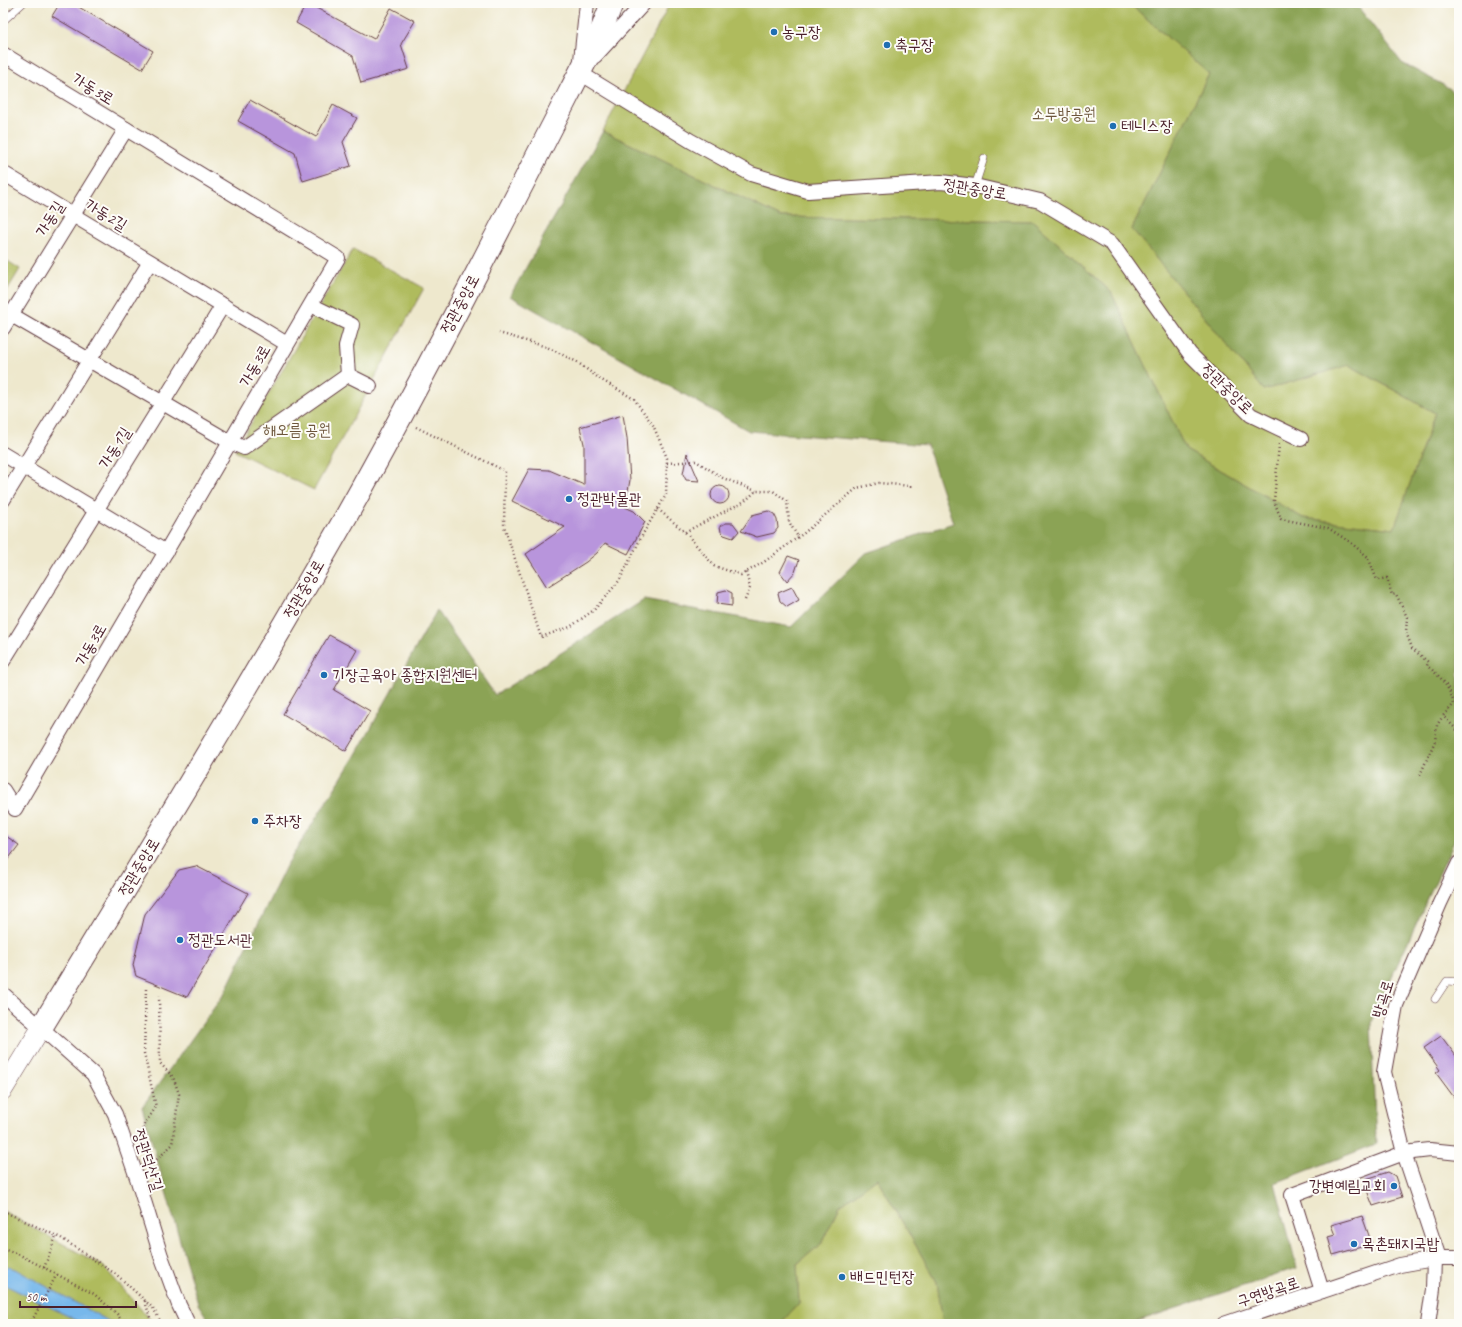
<svg xmlns="http://www.w3.org/2000/svg" width="1462" height="1327" font-family="Caveat,'Poor Story',sans-serif">
<style>
.green{fill:#afbb5d;stroke:#7c6d44}
.forest{fill:#8ba354;stroke:#6a6140}
.water{fill:#77b8eb;stroke:#606c8b}
.building{fill:#b895dc}
.lines{fill:none;stroke-linecap:round;stroke-linejoin:round}
.lane-casing{stroke:#633d43;stroke-width:8}
.street-casing{stroke:#633d43;stroke-width:16}
.secondary-casing{stroke:#633d43;stroke-width:20}
.highway-casing{stroke:#633d43;stroke-width:24}
.path{stroke:#633d43;stroke-width:2.5;stroke-dasharray:1 3;stroke-linecap:butt}
.lane{stroke:#fff;stroke-width:7}
.street{stroke:#fff;stroke-width:14}
.secondary{stroke:#fff;stroke-width:19}
.highway{stroke:#fff;stroke-width:22}
.poi-dot{fill:#1f6fb2;stroke:#fdfcf7;stroke-width:1.5}
.labels{text-anchor:middle;dominant-baseline:central;stroke-width:4;stroke-linejoin:round;paint-order:stroke}
.poi-label{font-size:16px;fill:#4a1f2b;stroke:#fdfcf7;text-anchor:start}
.street-label{font-size:16px;fill:#4a1f2b;stroke:#fdfcf7}
.park-label{font-size:16px;fill:#6d563c;stroke:#fdfcf7}
</style>
<rect width="100%" height="100%" fill="#fdfcf7"/>
<filter id="ink" filterUnits="userSpaceOnUse"><feTurbulence type="fractalNoise" baseFrequency=".025" numOctaves="2"/><feDisplacementMap in="SourceGraphic" scale="8" xChannelSelector="R" yChannelSelector="G"/><feConvolveMatrix kernelMatrix="1 2 1 2 8 2 1 2 1" color-interpolation-filters="sRGB"/></filter>
<filter id="wash" filterUnits="userSpaceOnUse"><feTurbulence type="fractalNoise" baseFrequency=".012" numOctaves="4" result="noise"/><feDisplacementMap in="SourceGraphic" scale="16" xChannelSelector="R" yChannelSelector="G"/><feGaussianBlur stdDeviation="0.9" result="paint"/><feColorMatrix in="noise" values="0 0 0 0 0 0 0 0 0 0 0 0 0 0 0 0 0 1.4 0 .05"/><feComposite in="paint" operator="in"/></filter>
<g filter="url(#wash)">
<rect width="100%" height="100%" fill="#eee8cd"/>
<g class="green">
<path d="M670,3h459l80,71 -77,155 132,161 85,-25 86,48 -41,116 -91,-11 -117,-68 -75,-158 -78,-71 -252,-4 -178,-86z"/>
<path d="M353,249l71,39 -110,202 -79,-39z"/>
<path d="M3,258l17,11 -17,28z"/>
<path d="M877,1178l60,104 6,42h-163l19,-21 -2,-39 24,-20 19,-39z"/>
<path d="M3,1211l100,55 51,58h-151z"/>
</g>
<path class="forest" d="M1129,3h226l47,60 47,25 10,9v734l-88,191 5,122 -101,39 22,85 -168,56h-186l-6,-42 -60,-104 -37,27 -19,39 -24,20 2,39 -19,21h-569l-13,-20 -56,-197 82,-113 62,-128 69,-110 82,-146 58,85 149,-95 147,27 75,-74 87,-30 -26,-78 -178,-14 -239,-135 93,-165 178,86 252,4 78,71 75,158 117,68 91,11 41,-116 -86,-48 -85,25 -132,-161 77,-155z"/>
<path class="water" d="M3,1265l12,4 99,55h-30l-81,-40z"/>
<g id="blocks">
<g class="building">
<path d="M60,3h12l81,48 -11,18 -90,-53z"/>
<path d="M307,3l67,36 17,-31 24,13 -14,23 8,25 -48,14 -8,-27 -57,-33z"/>
<path d="M250,100l66,37 17,-32 24,13 -14,24 8,24 -48,15 -8,-28 -57,-32z"/>
<path d="M623,415l4,23 3,42 -5,27 9,4 11,11 -17,32 -23,-11 -8,10 -11,9 -39,25 -21,-33 39,-27 -53,-26 17,-32 20,1 35,15v-41l-4,-17z"/>
<path d="M687,453l12,28 -13,-1 -3,-6z"/>
<circle cx="720" cy="495" r="9"/>
<path d="M768,511l6,3 3,6 1,8 -4,5 -17,4 -16,-6 11,-16z"/>
<path d="M726,523h7l6,8 -6,7 -9,-3 -3,-3 -1,-6z"/>
<path d="M788,556l11,4 -4,12 -8,9 -7,-9z"/>
<path d="M792,587l7,13 -12,7 -7,-6 -2,-8z"/>
<path d="M726,590l6,3v13l-15,-2 1,-12z"/>
<path d="M329,635l28,15 -23,40 36,21 -24,40 -63,-37z"/>
<path d="M3,834l16,11 -16,21z"/>
<path d="M196,866l52,27 -61,104 -51,-21 -3,-11 12,-51 34,-44z"/>
<path d="M1441,1036l18,24v44l-23,-31 4,-3 -16,-22z"/>
<path d="M1388,1172l7,4 7,21 -29,9 -10,-26z"/>
<path d="M1362,1216l10,28 -39,11 -5,-18 7,-2 -4,-10z"/>
</g>
</g>
</g>
<g filter="url(#ink)">
<use href="#blocks" fill-opacity="0" stroke="#633d43" stroke-width="1"/>
<g class="lines">
<g class="lane-casing">
<g id="lane">
<path d="M3,21l20,-18"/>
<path d="M975,186l9,-28"/>
<path d="M1435,999l12,-18 12,1"/>
</g>
</g>
<g class="street-casing">
<g id="street">
<path d="M3,54l335,204 -323,551 -12,-19"/>
<path d="M595,56l49,-53"/>
<path d="M581,60l6,-57"/>
<path d="M580,73l111,68 60,33 57,17 133,-9 34,4 65,15 72,43 78,110 61,61 50,24"/>
<path d="M3,173l284,171"/>
<path d="M311,305l41,20 -6,21 2,29"/>
<path d="M3,310l227,132 14,6 104,-73"/>
<path d="M3,328l123,-199"/>
<path d="M348,375l22,11"/>
<path d="M3,454l163,98"/>
<path d="M3,500l147,-238"/>
<path d="M3,661l220,-356"/>
<path d="M3,994l90,80 22,40 22,64 24,78 18,49 9,19"/>
<path d="M1439,1258l-35,-105 -20,-81 12,-67 44,-102 19,-40"/>
<path d="M1322,1291l-30,-96 112,-42 26,-3 29,3"/>
<path d="M1224,1324l176,-59 39,-7h20"/>
<path d="M1428,1324l5,-35 1,-30"/>
</g>
</g>
<g class="secondary-casing">
<path id="secondary" d="M3,1090l38,-62"/>
</g>
<g class="highway-casing">
<path id="highway" d="M41,1028c104,-171 208,-341 307,-515 89,-159 171,-322 254,-484l10,-26"/>
</g>
<g class="path">
<path d="M416,427l89,44 -1,55 37,111 29,-10 24,-17 25,-29 25,-49 22,-37 1,-37 -14,-33 -19,-26 -34,-20 -23,-17 -30,-15 -48,-14"/>
<path d="M1279,444l-5,57 7,18 47,9 22,14 18,15 9,23 10,-2 5,17 4,-1 11,23 -1,15 6,16 16,14 -1,4c14,10 23,22 27,38l-11,12 14,14 2,4"/>
<path d="M667,463l29,-2 27,17 33,13"/>
<path d="M658,509l27,23 29,34 27,9 23,-13 40,-29 53,-45 22,-5 31,3 3,3"/>
<path d="M685,532l60,-31 11,-10h17l14,10 2,21 9,15"/>
<path d="M745,600l5,-12 -4,-16"/>
<path d="M1420,775l15,-34 2,-16 6,-9"/>
<path d="M146,989l-2,64 12,54 -13,19 10,37"/>
<path d="M148,1168l24,-23 7,-51 -6,-17 -13,-14 -1,-70"/>
<path d="M3,1211l58,27 56,37 36,33 9,16"/>
<path d="M3,1249l17,6 74,39 23,20 7,10"/>
<path d="M44,1268l12,-32"/>
<path d="M145,1301l7,23"/>
<path d="M29,1324l5,-7 23,-43"/>
</g>
<use href="#lane" class="lane"/>
<use href="#street" class="street"/>
<use href="#secondary" class="secondary"/>
<use href="#highway" class="highway"/>
</g>
</g>
<g class="poi-dot">
<circle cx="774" cy="32" r="4"/>
<circle cx="887" cy="45" r="4"/>
<circle cx="1113" cy="126" r="4"/>
<circle cx="569" cy="499" r="4"/>
<circle cx="324" cy="675" r="4"/>
<circle cx="255" cy="821" r="4"/>
<circle cx="180" cy="940" r="4"/>
<circle cx="1394" cy="1186" r="4"/>
<circle cx="1354" cy="1244" r="4"/>
<circle cx="842" cy="1277" r="4"/>
</g>
<g class="labels">
<g class="poi-label">
<text x="782" y="32">농구장</text>
<text x="895" y="45">축구장</text>
<text x="1121" y="126">테니스장</text>
<text x="577" y="499">정관박물관</text>
<text x="332" y="675">기장군육아 종합지원센터</text>
<text x="263" y="821">주차장</text>
<text x="188" y="940">정관도서관</text>
<text x="1386" y="1186" text-anchor="end">강변예림교회</text>
<text x="1362" y="1244">목촌돼지국밥</text>
<text x="850" y="1277">배드민턴장</text>
</g>
<g class="street-label">
<text transform="translate(93 89) rotate(31)">가동3로</text>
<text transform="translate(975 189) rotate(9)">정관중앙로</text>
<text transform="translate(106 215) rotate(31)">가동2길</text>
<text transform="translate(50 219) rotate(-58)">가동길</text>
<text transform="translate(460 304) rotate(-62)">정관중앙로</text>
<text transform="translate(255 366) rotate(-60)">가동3로</text>
<text transform="translate(1227 389) rotate(44)">정관중앙로</text>
<text transform="translate(115 448) rotate(-58)">가동1길</text>
<text transform="translate(304 589) rotate(-60)">정관중앙로</text>
<text transform="translate(91 645) rotate(-60)">가동3로</text>
<text transform="translate(139 867) rotate(-59)">정관중앙로</text>
<text transform="translate(1383 999) rotate(-73)">방곡로</text>
<text transform="translate(148 1160) rotate(72)">정관덕산길</text>
<text transform="translate(1268 1292) rotate(-18)">구연방곡로</text>
</g>
<g class="park-label">
<text x="1064" y="114">소두방공원</text>
<text x="297" y="430">해오름 공원</text>
</g>
</g>
<rect width="1462" height="1327" fill="none" stroke="#fdfcf7" stroke-width="16"/>
<path d="M20 1301v6h116v-6" fill="none" stroke="#4a1f2b" stroke-width="2"/>
<text x="26" y="1301" font-size="12" fill="#4a1f2b" stroke="#fdfcf7" stroke-width="3" paint-order="stroke">50 m</text>
</svg>
